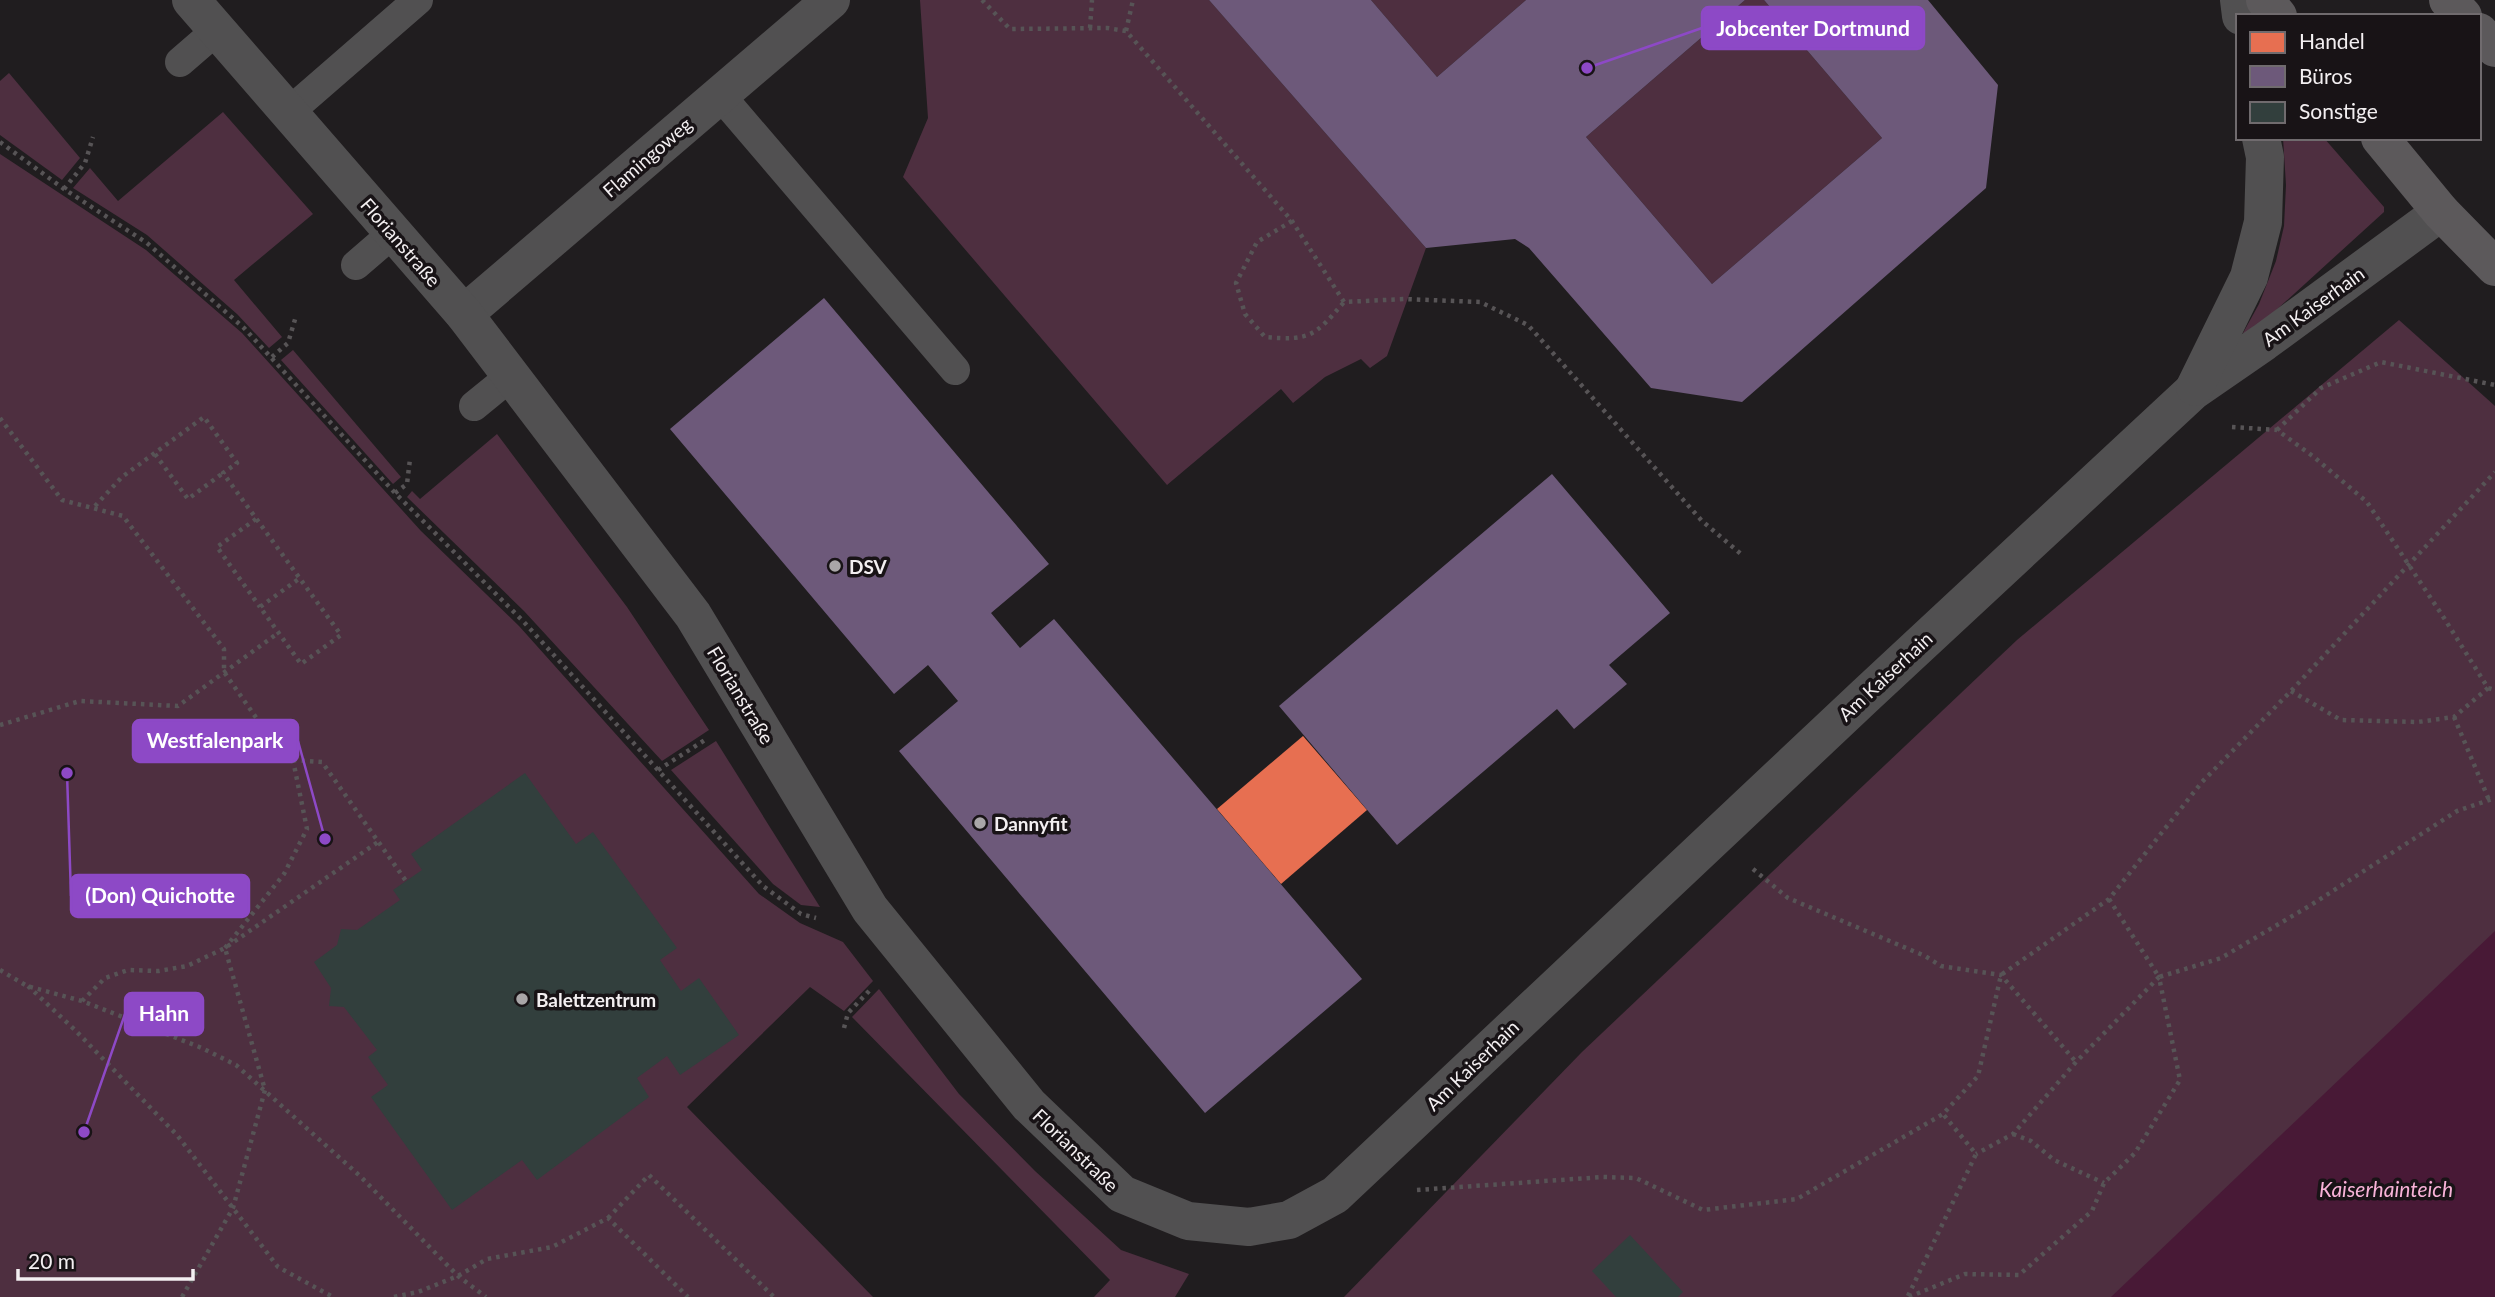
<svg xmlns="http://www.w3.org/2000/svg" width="2495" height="1297" font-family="Lato,sans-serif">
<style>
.green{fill:#4e2f40}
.water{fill:#481936}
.shops{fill:#e76f51}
.offices{fill:#6d597a}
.building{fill:#323f3d}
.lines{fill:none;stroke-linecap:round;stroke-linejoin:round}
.path{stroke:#575456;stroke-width:4.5;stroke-dasharray:3.5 5;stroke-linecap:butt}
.service{stroke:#515051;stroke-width:30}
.minor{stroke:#515051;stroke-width:38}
.tertiary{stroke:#515051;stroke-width:38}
.primary{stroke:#5c595b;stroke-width:38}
.poi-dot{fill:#a9a6a8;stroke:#181316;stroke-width:2.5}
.labels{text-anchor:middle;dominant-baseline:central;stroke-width:7;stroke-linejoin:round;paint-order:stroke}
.street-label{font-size:19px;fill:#f3eff1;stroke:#181316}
.poi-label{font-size:19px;font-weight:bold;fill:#f3eff1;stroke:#181316;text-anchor:start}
.water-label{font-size:21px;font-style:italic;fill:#f7b2d7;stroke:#181316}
.leader{fill:none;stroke:#8d49c6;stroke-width:2.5}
.callout-dot{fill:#8d49c6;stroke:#181316;stroke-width:2.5}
.callout{fill:#8d49c6;stroke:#8d49c6;stroke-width:2.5}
.callout-label{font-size:21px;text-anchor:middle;font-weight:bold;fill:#fff}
</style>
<rect width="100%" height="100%" fill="#201d1f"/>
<g class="green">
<path d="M920,0h289l217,248 -39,108 -17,12 -9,-9 -36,18 -32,26 -12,-14 -114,96 -264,-308 25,-59z"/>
<path d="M1371,0h155l-89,77z"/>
<path d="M1745,0h19l118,138 -170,146 -126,-147z"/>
<path d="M9,73l71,85 -18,22 -62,-45v-54z"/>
<path d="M223,112l90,102 -79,66 48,57 -13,11 -32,-34 -90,-79 -74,-47 17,-20 28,33z"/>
<path d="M2283,138h41l60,69v5l-133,121h-8l16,-29 17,-43 8,-35 2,-41z"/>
<path d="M0,154l146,96 96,83 179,198 98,95 240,268 41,29 43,19 30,39 -29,30 -34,-24 -123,120 186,190h-873z"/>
<path d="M2399,320l96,86v891h-1151l238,-245 435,-412z"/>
<path d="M293,350l108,127 -8,7 -112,-124z"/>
<path d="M497,434l130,173 82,123 -47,31 -138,-150 -117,-114 5,-6 8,8z"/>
<path d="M716,741l104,166 -19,-2 -28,-21 -102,-114z"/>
<path d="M879,989l80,105 76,77 86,79 68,24 -14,23h-81l16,-17 -258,-263z"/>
</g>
<path class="water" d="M2495,931v366h-384z"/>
<path class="shops" d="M1303,736l64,74 -86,74 -64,-75z"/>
<g class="offices">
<path d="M1209,0h162l66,77 89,-77h219l-159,137 126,147 170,-146 -118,-138h164l70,85 -12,103 -244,214 -91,-14 -122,-140 -14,-9 -89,9z"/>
<path d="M824,298l225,266 -58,49 29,35 34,-29 308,360 -157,134 -306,-362 59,-50 -30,-36 -34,29 -224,-265z"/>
<path d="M1552,474l118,139 -61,52 18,19 -53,45 -17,-20 -160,136 -118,-139z"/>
</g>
<g class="building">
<path d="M525,773l51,71 17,-12 84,116 -17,12 21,31 18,-13 40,57 -59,40 -13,-19 -30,22 12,19 -112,83 -15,-20 -70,50 -81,-113 17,-12 -20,-28 9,-7 -33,-43 -15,-1 2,-18 -17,-26 23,-17 4,-16 16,1 43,-30 -7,-10 29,-20 -11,-16z"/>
<path d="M1630,1235l53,57 -5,5h-62l-24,-26z"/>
</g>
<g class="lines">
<g class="path">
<path d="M982,0l28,29 97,-1 19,3 166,190 52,81 60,-3 76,3 48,23 174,196 39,33"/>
<path d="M1090,28l2,-28"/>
<path d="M1126,31l7,-31"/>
<path d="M0,142l64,47 83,54 97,85 151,165 128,128 240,265 38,28 15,4"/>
<path d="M64,189l21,-26 8,-26"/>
<path d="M1292,221l-35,21 -21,41 9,31 20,23c45,4 50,-1 79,-35"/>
<path d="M272,357l16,-14 8,-27"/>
<path d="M0,418l62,82 61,16 101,133v23l38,54 31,34 14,69 -23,45 -59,74"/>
<path d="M2232,427l45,3 37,27 53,45 77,116 44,70 7,2"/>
<path d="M2277,430l44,-42 60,-26 114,23"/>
<path d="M155,454l33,45 35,-26"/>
<path d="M395,493l12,-9 3,-25"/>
<path d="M95,506l27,-29 82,-60 33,46 -14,10 118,162 -40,29 -41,-57 40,-29"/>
<path d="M256,519l-39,28 43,60"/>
<path d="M2291,691l50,29 77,2 36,-5 34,-29"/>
<path d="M2454,717l35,83"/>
<path d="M0,725l80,-24 98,5 100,-73"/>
<path d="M293,760l29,2 84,119"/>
<path d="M658,770l50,-32"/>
<path d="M1753,869l35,29 137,58 16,10 60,9 75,87"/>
<path d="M2109,899l50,78 62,-19 90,-53 146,-94 38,-13"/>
<path d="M0,970l27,16 55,15 120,47 34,17 124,111 98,100 28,21"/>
<path d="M28,986l47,44 102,105 101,132 55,30"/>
<path d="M82,1001l23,-23 23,-8 31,1 28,-5 38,-18 153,-106"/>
<path d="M844,1028l4,-15 22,-23"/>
<path d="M2013,1134l18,7 23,19 50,23"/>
<path d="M1417,1190l186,-13 33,1 67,32 94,-11 146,-85 35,-38 23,-101 108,-76 93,-117 89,-91 204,-219"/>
<path d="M608,1218l41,-43 125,122"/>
<path d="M1908,1296l68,-142 -33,-40"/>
<path d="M182,1297l51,-89 32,-118 -40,-142"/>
<path d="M394,1297l24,-5 40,-16 29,-17 65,-12 56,-29 80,79"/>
<path d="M1909,1297l56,-23 54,1 73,-64 12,-28 31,-30 45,-73 -21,-103 -83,85 -63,72 -37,20"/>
</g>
<g class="service">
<path d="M180,62l37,-32"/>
<path d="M720,95l235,275"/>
<path d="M289,112l129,-112"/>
<path d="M356,265l37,-32"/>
<path d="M474,406l37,-30"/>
</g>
<path class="minor" d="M464,314l367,-314"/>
<g class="tertiary">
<path d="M191,0l273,314 229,301 177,294 159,196 93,89 66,27 61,6 40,-7 46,-25 531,-500 327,-304 71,-49 177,-130"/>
<path d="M2239,0l2,16"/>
<path d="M2195,387l54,-110 14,-55 2,-65 -4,-19"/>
</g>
<g class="primary">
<path d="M2265,0l13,16"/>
<path d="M2448,0l15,16"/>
<path d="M2479,32l16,16"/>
<path d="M2380,138l61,74 54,55"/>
</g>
</g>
<g class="poi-dot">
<circle cx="835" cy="566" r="7"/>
<circle cx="980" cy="823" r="7"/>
<circle cx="522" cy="999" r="7"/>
</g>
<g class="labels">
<g class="street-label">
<text transform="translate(647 157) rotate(-41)">Flamingoweg</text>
<text transform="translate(401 242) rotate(49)">Florianstraße</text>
<text transform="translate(2313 306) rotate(-36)">Am Kaiserhain</text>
<text transform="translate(1885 676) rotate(-43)">Am Kaiserhain</text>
<text transform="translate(741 695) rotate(59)">Florianstraße</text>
<text transform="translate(1472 1065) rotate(-44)">Am Kaiserhain</text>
<text transform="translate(1076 1150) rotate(44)">Florianstraße</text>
</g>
<g class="poi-label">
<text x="849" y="566">DSV</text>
<text x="994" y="823">Dannyfit</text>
<text x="536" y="999">Balettzentrum</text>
</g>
<g class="water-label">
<text x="2386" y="1188">Kaiserhainteich</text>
</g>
</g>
<path class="leader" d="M1587 68L1702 28M325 839L298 741M67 773L71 896M84 1132L125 1014"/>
<g class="callout-dot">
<circle cx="1587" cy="68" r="7"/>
<circle cx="325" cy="839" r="7"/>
<circle cx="67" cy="773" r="7"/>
<circle cx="84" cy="1132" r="7"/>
</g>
<g class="callout">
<rect x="1702" y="7" width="222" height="42" rx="7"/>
<rect x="133" y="720" width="165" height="42" rx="7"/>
<rect x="71" y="875" width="178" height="42" rx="7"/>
<rect x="125" y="993" width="78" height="42" rx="7"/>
</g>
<g class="callout-label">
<text x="1813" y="36">Jobcenter Dortmund</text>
<text x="215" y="748">Westfalenpark</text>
<text x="160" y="903">(Don) Quichotte</text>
<text x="164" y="1021">Hahn</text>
</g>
<rect x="2236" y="14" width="245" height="126" fill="#181316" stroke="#706b6e" stroke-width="2"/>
<rect x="2250" y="32" width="35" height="21" fill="#e76f51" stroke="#706b6e" stroke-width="2"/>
<text x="2299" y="49" font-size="21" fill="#f3eff1">Handel</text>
<rect x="2250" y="66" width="35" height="21" fill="#6d597a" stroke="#706b6e" stroke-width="2"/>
<text x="2299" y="84" font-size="21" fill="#f3eff1">Büros</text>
<rect x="2250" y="102" width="35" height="21" fill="#323f3d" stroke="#706b6e" stroke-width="2"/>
<text x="2299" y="119" font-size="21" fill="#f3eff1">Sonstige</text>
<path d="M18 1269v10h175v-10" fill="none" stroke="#f3eff1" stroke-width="3.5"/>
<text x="28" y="1269" font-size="21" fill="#f3eff1" stroke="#181316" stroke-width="5" paint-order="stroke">20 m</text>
</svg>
